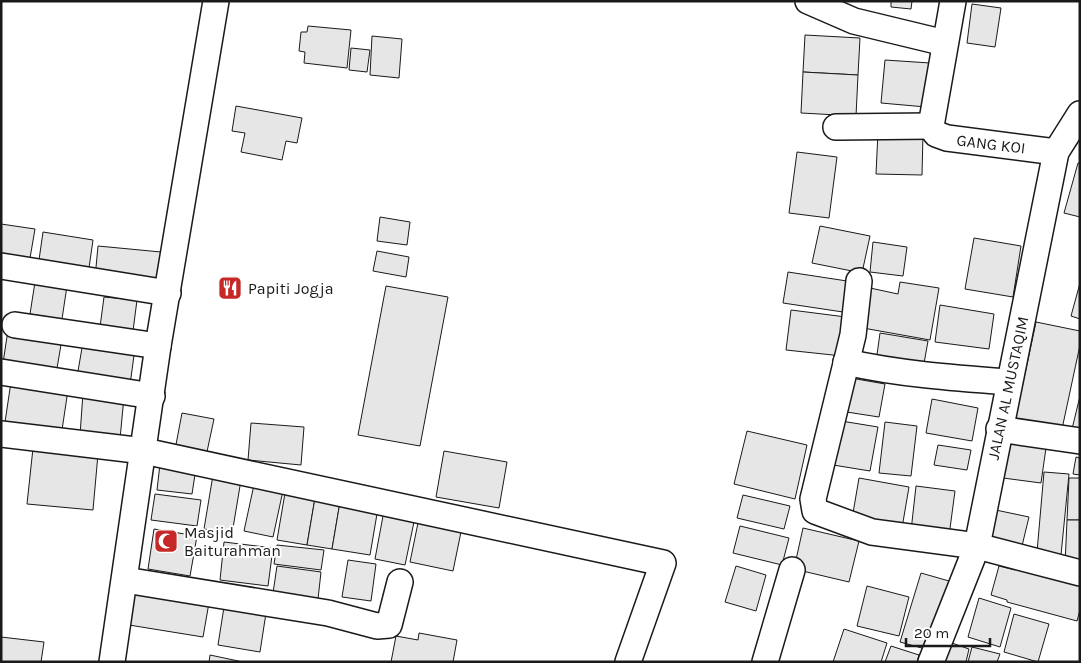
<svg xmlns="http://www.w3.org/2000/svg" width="1081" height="663" font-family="Karla,sans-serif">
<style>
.building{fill:#e6e6e6;stroke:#1a1a1a}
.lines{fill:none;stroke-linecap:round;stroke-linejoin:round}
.street-casing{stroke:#1a1a1a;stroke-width:28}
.street{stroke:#fff;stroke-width:25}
.labels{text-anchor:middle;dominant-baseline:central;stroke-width:4;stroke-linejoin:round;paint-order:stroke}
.street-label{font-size:16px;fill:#1a1a1a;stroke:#fff}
.poi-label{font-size:16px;fill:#1a1a1a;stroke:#fff;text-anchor:start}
</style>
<rect width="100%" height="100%" fill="#fff"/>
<g class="building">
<path d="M891,1h21l-1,8 -20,-2z"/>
<path d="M972,4l29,4 -6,39 -28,-4z"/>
<path d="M308,26l43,4 -4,38 -43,-5 1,-11 -6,-1 2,-19h6z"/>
<path d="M805,35l55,3 -2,37 -55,-3z"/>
<path d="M372,36l30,3 -3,39 -29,-3z"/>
<path d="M351,48l19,2 -3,22 -18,-2z"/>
<path d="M885,60l45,3 -4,44 -45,-4z"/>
<path d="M803,72l55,3 -2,41 -55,-3z"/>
<path d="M236,106l66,12 -5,25 -11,-2 -4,19 -41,-8 4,-19 -13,-2z"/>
<path d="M878,132l45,2 -1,41 -46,-1z"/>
<path d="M797,152l40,5 -8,61 -40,-5z"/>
<path d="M1078,163h2v54l-16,-4z"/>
<path d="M380,217l30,5 -3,23 -30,-4z"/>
<path d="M1,224l34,5 -6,35 -28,-5z"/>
<path d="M820,226l50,10 -8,37 -50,-10z"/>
<path d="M43,232l50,8 -5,35 -50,-8z"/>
<path d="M974,238l47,8 -8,51 -48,-8z"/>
<path d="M873,242l34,5 -4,29 -33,-4z"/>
<path d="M98,246l63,6 -3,32 -63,-6z"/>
<path d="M377,251l32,6 -3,20 -33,-6z"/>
<path d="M788,272l59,9 -4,31 -60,-9z"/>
<path d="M35,282l32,4 -5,33 -32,-5z"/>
<path d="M900,282l39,6 -9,52 -67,-12 7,-40 28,6z"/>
<path d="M1080,283v36l-9,-3z"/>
<path d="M386,286l62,11 -28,149 -62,-11z"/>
<path d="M104,297l33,3 -4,31 -33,-4z"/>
<path d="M940,305l54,9 -5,35 -54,-7z"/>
<path d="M791,310l55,7 -4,39 -56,-6z"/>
<path d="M1036,322l44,9v14l-18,84 -47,-9z"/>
<path d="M8,330l54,9 -6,35 -53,-11z"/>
<path d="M880,333l48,8 -5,28 -47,-7z"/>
<path d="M83,342l52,6 -5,37 -53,-8z"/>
<path d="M845,377l40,7 -6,33 -39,-6z"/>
<path d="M11,382l57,8 -6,40 -57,-8z"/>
<path d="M83,393l41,4 -4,42 -40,-4z"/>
<path d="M1080,396v35l-8,-2z"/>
<path d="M932,399l46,9 -6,33 -46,-8z"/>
<path d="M182,413l32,6 -9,42 -31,-6z"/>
<path d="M835,420l43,7 -8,44 -43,-7z"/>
<path d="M885,422l32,4 -6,50 -32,-3z"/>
<path d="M251,423l53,4 -3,38 -53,-5z"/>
<path d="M747,431l60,14 -12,54 -61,-15z"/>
<path d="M1008,443l38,5 -5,35 -38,-5z"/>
<path d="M938,445l33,5 -4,20 -33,-5z"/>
<path d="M33,448l65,6 -5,56 -66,-6z"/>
<path d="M444,451l63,11 -8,46 -63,-11z"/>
<path d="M1076,457l4,1v17l-7,-1z"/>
<path d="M160,464l36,4 -4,26 -35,-4z"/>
<path d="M1044,472l25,2 -8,81 -24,-3z"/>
<path d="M213,475l28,5 -9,54 -28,-5z"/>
<path d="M859,478l50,9 -7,41 -50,-9z"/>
<path d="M1069,478h11v42h-13z"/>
<path d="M255,480l29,6 -11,51 -29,-6z"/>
<path d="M916,486l39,5 -6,45 -38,-5z"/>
<path d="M285,493l30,5 -8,47 -30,-5z"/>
<path d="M155,494l46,6 -4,26 -46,-6z"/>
<path d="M743,495l47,11 -6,23 -47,-11z"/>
<path d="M315,498l25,4 -8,47 -25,-4z"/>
<path d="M340,502l38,6 -8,47 -38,-6z"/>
<path d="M991,509l38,8 -8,33 -37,-8z"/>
<path d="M383,516l31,6 -9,43 -30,-6z"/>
<path d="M419,518l43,9 -9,44 -43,-9z"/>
<path d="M1067,520h13v45h-15z"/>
<path d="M740,526l49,12 -7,27 -49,-12z"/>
<path d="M803,528l56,13 -10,41 -55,-13z"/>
<path d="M154,529l43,7 -7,40 -42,-7z"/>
<path d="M224,542l49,6 -5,38 -48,-6z"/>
<path d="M277,545l47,5 -3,20 -47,-6z"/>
<path d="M348,560l28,4 -5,37 -29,-4z"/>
<path d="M1018,561l62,16v33l-3,11 -70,-19v-2l-16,-5 8,-29 16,4z"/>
<path d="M277,566l44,6 -3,27 -45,-6z"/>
<path d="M736,566l30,9 -10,36 -31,-9z"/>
<path d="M921,573l28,8 -20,69 -29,-8z"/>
<path d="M135,585l75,12 -7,40 -74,-12z"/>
<path d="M867,586l42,11 -10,39 -42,-10z"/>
<path d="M979,598l32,10 -11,39 -32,-10z"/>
<path d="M224,607l42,6 -6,39 -42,-7z"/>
<path d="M1014,614l35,10 -11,38 -34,-10z"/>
<path d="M844,629l43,14 -6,19h-48z"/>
<path d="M419,633l38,7 -4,22h-62l5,-26 22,4z"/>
<path d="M1,637l43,5 -3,20h-40z"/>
<path d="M949,642l20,7 -3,13h-23z"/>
<path d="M891,646l28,9 -2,7h-32z"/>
<path d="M972,647l28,7 -3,8h-29z"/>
<path d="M210,655l33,7h-34z"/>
</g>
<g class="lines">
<g class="street-casing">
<g id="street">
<path d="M808,1l46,20 91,22"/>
<path d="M931,126l5,8 11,4 109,14"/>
<path d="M931,126l22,-125"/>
<path d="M836,127l95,-1"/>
<path d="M1,266l167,27"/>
<path d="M859,281l-6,54 -40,164 2,12 57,21 105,14 103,27"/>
<path d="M15,325l143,21"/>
<path d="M846,362c53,12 108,16 162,20"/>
<path d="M1,372l151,24"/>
<path d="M999,429l81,12"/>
<path d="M1,434l143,17 519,112 -35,99"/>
<path d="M125,580l203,33 49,13 12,-1 11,-43"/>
<path d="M112,662l46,-316 58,-345"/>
<path d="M765,662l27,-92"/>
<path d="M931,662l46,-116 79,-394 24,-38"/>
</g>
</g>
<use href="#street" class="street"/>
</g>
<defs>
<g id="restaurant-square" transform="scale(1.25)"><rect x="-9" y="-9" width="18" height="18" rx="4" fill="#c62828" stroke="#fff"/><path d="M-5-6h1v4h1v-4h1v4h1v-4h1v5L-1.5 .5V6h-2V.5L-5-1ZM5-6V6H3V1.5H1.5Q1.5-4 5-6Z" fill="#fff"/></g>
<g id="mosque-square" transform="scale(1.25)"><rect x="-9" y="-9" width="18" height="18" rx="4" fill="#c62828" stroke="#fff"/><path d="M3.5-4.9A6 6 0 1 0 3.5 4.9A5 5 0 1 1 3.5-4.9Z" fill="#fff"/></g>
</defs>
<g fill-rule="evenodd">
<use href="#restaurant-square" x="230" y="288"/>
<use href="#mosque-square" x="166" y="541"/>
</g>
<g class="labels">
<g class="street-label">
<text transform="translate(991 144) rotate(7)">GANG KOI</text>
<text transform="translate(1008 388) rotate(-78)">JALAN AL MUSTAQIM</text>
</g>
<g class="poi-label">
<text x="248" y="288">Papiti Jogja</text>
<text x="184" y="532">Masjid<tspan x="184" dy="18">Baiturahman</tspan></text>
</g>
</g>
<rect width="1081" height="663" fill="none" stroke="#1a1a1a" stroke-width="5"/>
<path d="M906 638v8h84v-8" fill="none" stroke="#1a1a1a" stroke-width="2.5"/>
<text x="914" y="638" font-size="15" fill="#1a1a1a" stroke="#ffffff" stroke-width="4" paint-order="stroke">20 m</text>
</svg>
